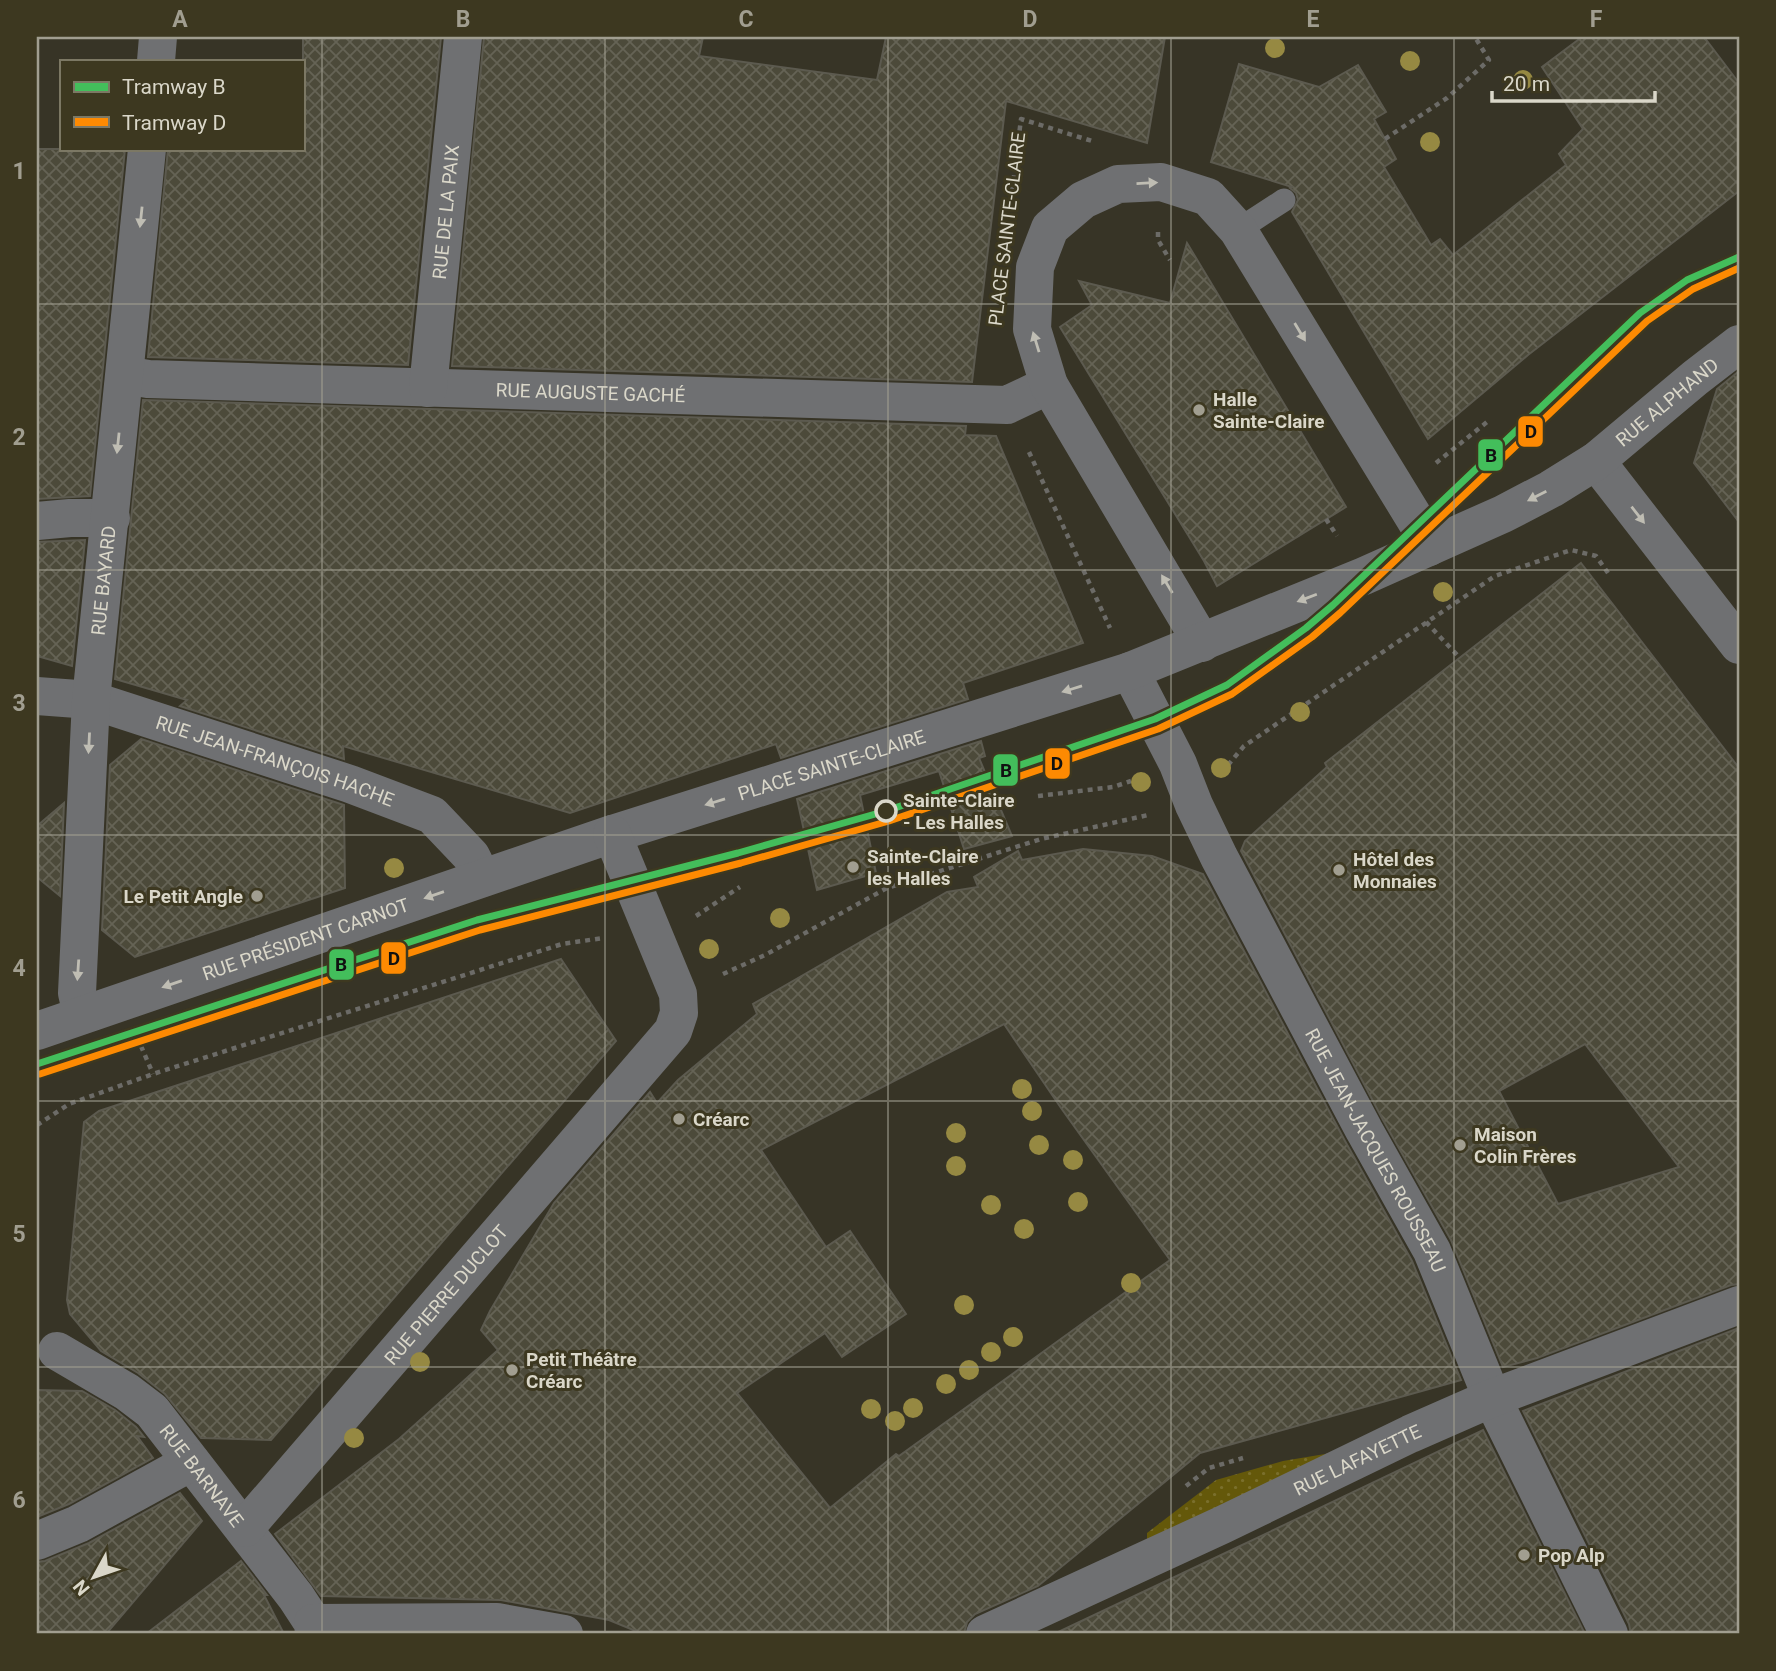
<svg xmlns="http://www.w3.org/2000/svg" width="1776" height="1671" font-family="Roboto,sans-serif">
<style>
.grass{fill:url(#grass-dots)}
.building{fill:url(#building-cross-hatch);stroke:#5c5a4f;stroke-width:2;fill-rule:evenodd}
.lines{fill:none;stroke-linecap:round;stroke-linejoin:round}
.path{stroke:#6c6b67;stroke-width:4.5;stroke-dasharray:5 5;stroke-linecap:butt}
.lane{stroke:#6f7072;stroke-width:23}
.street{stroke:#6f7072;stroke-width:38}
.tram-1-casing{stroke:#3d3820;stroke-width:12}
.tram-2-casing{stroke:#3d3820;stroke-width:12}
.tram-1{stroke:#43be5b;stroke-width:7}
.tram-2{stroke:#fd8a02;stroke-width:7}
.tree{fill:#968942}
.oneway{fill:#bfbdb3}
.grid{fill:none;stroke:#a19e90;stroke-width:2;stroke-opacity:0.55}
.poi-dot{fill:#a19e90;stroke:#3d3820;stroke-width:2.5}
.stop-dot{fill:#3d3820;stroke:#dad7c9;stroke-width:3.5}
.labels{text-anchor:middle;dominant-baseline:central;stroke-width:6;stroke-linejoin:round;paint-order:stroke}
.street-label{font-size:19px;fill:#dad7c9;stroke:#3d3820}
.poi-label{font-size:19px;font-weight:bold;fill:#dad7c9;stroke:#3d3820;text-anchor:start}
.stop-label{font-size:19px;font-weight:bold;fill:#dad7c9;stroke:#3d3820;text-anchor:start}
.line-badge{stroke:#3d3820;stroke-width:2.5}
.pale-badge-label{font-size:19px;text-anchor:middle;font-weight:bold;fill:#111}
.neatline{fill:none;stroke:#a19e90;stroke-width:2.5}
.grid-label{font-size:23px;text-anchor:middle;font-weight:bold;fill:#a19e90}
</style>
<defs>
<pattern id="grass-dots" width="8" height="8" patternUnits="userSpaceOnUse" patternTransform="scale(1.75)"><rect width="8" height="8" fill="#64580a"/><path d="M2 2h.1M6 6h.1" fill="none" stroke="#7a6f2c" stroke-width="1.8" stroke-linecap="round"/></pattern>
<pattern id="building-cross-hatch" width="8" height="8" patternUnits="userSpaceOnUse" patternTransform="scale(1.75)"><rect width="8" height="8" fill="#4c4a3a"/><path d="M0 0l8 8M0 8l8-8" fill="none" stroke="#656355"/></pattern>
</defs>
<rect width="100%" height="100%" fill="#373426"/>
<path class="grass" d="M1349,1450l-202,96v-13l69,-53 67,-19z"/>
<g class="building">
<path d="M303,37h138l-33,328 -260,-8 20,-208h135z"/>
<path d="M484,37h219l-4,19 178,24 9,-43h279l-18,106 -141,-42 -34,281 -520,-16z"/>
<path d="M1582,37h122l35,46v108l-211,164 -100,84 -136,-227 6,-12 -2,-7 -6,-5 2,-1 -81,-25 28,-98 80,23 39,-22 28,47 -12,7 22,40 -12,8 47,78 9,-6 13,16 113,-90 -7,-11 24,-25 -41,-62z"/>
<path d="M37,149h88l-35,347 -53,3z"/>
<path d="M1187,243l159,264 -129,79 -13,-25 -144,-234 32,-22 -13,-24 91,22z"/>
<path d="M1739,371v151l-45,-59 23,-74z"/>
<path d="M143,400l823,26 -1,9 31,1 87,207 -120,40 5,16 -187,59 -5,-14 -206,69 -227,-67 1,13 -164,-53 7,-6 -72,-21z"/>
<path d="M85,540l-13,126 -35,-10v-114z"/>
<path d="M1581,563l158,205v516l-8,1 -194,73 -34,9 -52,-127 -68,-120 -142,-269 4,-10 82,-74 -2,-4zM1585,1044l94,123 -121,37 -59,-113z"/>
<path d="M141,739l203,66 1,83 -210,69 -33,-27 8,-165z"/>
<path d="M981,741l4,15 -6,2 33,78 -48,13 -25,-78 -79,24 16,78 -59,17 -20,-91z"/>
<path d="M64,803l-4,93 -23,-19v-51z"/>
<path d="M1083,849l69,7 51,18 142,267 67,120 49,119 -261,73 -162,133 -63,28 -8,8 -3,12h-321l-34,-14 -108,-20 -180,-4 -46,-62 124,-95 99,-89 -17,-20 9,-19 64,-108 96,-111 7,11 21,-23 79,-66 -4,-10 194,-112 31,-5 -4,-10 44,-26 4,9zM1004,1024l57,84 109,152 -271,196 -3,-2 -66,54 -93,-115 88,-60 17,24 64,-43 -56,-83 -24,16 -65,-97z"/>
<path d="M561,959l55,82 -345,399 -70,-2 -36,-44 -27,-21 -37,-22 -31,-37 -3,-14 17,-178 15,-11z"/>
<path d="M1739,1328v306h-108l-2,-10 -106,-213z"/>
<path d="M37,1390l45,1 33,19 21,17 8,10 -7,-1 16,22 -84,46 -32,13z"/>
<path d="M1483,1430l102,204h-531l184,-87z"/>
<path d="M180,1493l22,28 -96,113h-69v-72l8,-1 44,-18z"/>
<path d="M241,1561l26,34h-3l20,39h-138z"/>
</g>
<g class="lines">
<g class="path">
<path d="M1385,139l62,-41 42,-38 -14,-23"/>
<path d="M1011,200l10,-81 71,22"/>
<path d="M1158,232v8l12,20"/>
<path d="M1029,452l81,176"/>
<path d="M1436,463l51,-41"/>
<path d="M1326,519l11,17"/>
<path d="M1426,622l34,36"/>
<path d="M1228,765l16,-19 251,-170 76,-26 25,6 12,17"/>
<path d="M1038,796l75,-9 18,-6"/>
<path d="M696,916l44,-29"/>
<path d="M723,974l42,-19 122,-67 154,-49 107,-24"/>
<path d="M141,1046l12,28"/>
<path d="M37,1125l32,-21 84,-30 409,-130 41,-6"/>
<path d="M1186,1486l23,-18 34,-10"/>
</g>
<path class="lane" d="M1238,230l46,-30"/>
<g class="street">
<path d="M156,61l2,-24"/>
<path id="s1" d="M125,375l23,4 859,26 42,-20"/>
<path id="s2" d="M428,388l35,-351"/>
<path d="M1596,461l143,184"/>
<path d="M37,521l33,-3h41"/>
<path d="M1202,643l-153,-258 -17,-56 3,-62 15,-39 33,-28 35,-16 43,-2 47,15 30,33 180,294 11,23"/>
<path id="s3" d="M1130,671l48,93 16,41 25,52 145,273 68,121 60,147 117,236"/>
<path id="s4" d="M37,696l54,4 259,84 82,31 39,41 11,22"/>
<path id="s5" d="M82,1015l-5,-22 14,-293 56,-551"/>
<path id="s6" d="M37,1031l575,-197 518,-163 234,-95 139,-62 48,-25 45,-28 99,-83 44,-34"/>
<path id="s7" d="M57,1351l70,41 25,19 144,186 17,26 1,11"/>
<path id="s8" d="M245,1528l428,-497 6,-18 -1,-19 -66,-160"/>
<path d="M37,1541l41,-17 113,-62"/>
<path d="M313,1623l184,-1 67,12"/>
<path id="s9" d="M985,1634l237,-109 188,-91 82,-36 247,-93"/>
</g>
<g class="tram-1-casing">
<path id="tram-1" d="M37,1064l440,-144 261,-67 148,-42 269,-92 72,-34 79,-57 27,-23 307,-292 47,-33 52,-23"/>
</g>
<g class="tram-2-casing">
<path id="tram-2" d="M40,1074l440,-144 261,-67 148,-42 269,-92 74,-35 80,-57 28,-24 307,-292 46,-32 46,-21"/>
</g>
<use href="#tram-1" class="tram-1"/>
<use href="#tram-2" class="tram-2"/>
</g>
<g class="tree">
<circle cx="1275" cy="48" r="10"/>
<circle cx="1410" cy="61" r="10"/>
<circle cx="1523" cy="80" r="10"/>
<circle cx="1430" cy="142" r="10"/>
<circle cx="1443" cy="592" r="10"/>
<circle cx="1300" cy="712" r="10"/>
<circle cx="1221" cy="768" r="10"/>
<circle cx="1141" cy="782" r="10"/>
<circle cx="394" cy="868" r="10"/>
<circle cx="780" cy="918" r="10"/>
<circle cx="709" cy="949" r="10"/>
<circle cx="1022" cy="1089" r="10"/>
<circle cx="1032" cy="1111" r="10"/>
<circle cx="956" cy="1133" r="10"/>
<circle cx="1039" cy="1145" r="10"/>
<circle cx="1073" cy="1160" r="10"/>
<circle cx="956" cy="1166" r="10"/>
<circle cx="1078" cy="1202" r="10"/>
<circle cx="991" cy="1205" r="10"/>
<circle cx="1024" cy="1229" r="10"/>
<circle cx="1131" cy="1283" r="10"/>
<circle cx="964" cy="1305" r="10"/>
<circle cx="1013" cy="1337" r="10"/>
<circle cx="991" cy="1352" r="10"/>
<circle cx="420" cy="1362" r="10"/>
<circle cx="969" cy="1370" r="10"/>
<circle cx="946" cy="1384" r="10"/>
<circle cx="913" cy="1408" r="10"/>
<circle cx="871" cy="1409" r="10"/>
<circle cx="895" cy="1421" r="10"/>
<circle cx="354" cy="1438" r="10"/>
</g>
<defs><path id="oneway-solid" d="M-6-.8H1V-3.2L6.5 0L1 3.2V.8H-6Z" transform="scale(1.75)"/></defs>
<g class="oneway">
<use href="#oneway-solid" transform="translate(1147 183) rotate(-3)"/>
<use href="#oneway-solid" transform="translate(141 217) rotate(96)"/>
<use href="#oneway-solid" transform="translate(1300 332) rotate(59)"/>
<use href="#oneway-solid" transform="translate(1036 342) rotate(-107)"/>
<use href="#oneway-solid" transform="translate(118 443) rotate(96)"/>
<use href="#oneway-solid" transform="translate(1537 496) rotate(153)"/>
<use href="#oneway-solid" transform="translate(1638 515) rotate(52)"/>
<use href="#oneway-solid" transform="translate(1167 584) rotate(-121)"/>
<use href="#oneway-solid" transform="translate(1307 598) rotate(159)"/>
<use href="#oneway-solid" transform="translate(1072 689) rotate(163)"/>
<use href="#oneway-solid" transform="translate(89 743) rotate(93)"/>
<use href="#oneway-solid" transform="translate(715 802) rotate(163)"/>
<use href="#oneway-solid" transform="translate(434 895) rotate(161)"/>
<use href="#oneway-solid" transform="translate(78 970) rotate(94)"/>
<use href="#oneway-solid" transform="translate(172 984) rotate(161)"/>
</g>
<path class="grid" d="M322,37v1597M605,37v1597M888,37v1597M1171,37v1597M1454,37v1597M37,304h1702M37,570h1702M37,835h1702M37,1101h1702M37,1367h1702"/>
<g class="poi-dot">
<circle cx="1199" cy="410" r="7"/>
<circle cx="853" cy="867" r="7"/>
<circle cx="1339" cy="870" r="7"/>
<circle cx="257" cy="896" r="7"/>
<circle cx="679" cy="1119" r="7"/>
<circle cx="1460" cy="1145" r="7"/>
<circle cx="512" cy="1370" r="7"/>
<circle cx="1524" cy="1555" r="7"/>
</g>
<circle class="stop-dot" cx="886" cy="811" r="10"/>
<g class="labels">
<g class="street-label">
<text stroke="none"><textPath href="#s2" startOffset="177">RUE DE LA PAIX</textPath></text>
<text transform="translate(1007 229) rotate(-83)">PLACE SAINTE-CLAIRE</text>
<text stroke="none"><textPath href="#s1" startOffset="466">RUE AUGUSTE GACHÉ</textPath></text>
<text stroke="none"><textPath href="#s6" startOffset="1755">RUE ALPHAND</textPath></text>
<text stroke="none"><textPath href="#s5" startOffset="436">RUE BAYARD</textPath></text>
<text stroke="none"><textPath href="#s4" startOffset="248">RUE JEAN-FRANÇOIS HACHE</textPath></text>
<text stroke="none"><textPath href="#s6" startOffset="838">PLACE SAINTE-CLAIRE</textPath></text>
<text stroke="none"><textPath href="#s6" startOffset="284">RUE PRÉSIDENT CARNOT</textPath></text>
<text stroke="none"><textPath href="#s3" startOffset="539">RUE JEAN-JACQUES ROUSSEAU</textPath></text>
<text stroke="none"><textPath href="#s8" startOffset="308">RUE PIERRE DUCLOT</textPath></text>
<text stroke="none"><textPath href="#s9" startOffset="411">RUE LAFAYETTE</textPath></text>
<text stroke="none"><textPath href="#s7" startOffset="194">RUE BARNAVE</textPath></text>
</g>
<g class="poi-label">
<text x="1213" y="399">Halle<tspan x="1213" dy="22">Sainte-Claire</tspan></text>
<text x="867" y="856">Sainte-Claire<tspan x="867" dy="22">les Halles</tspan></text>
<text x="1353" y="859">Hôtel des<tspan x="1353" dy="22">Monnaies</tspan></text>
<text x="243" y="896" text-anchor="end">Le Petit Angle</text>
<text x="693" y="1119">Créarc</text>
<text x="1474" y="1134">Maison<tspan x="1474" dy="22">Colin Frères</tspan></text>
<text x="526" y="1359">Petit Théâtre<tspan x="526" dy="22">Créarc</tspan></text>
<text x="1538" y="1555">Pop Alp</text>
</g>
<g class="stop-label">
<text x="903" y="800">Sainte-Claire<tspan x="903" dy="22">- Les Halles</tspan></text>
</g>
</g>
<g class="line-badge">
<rect x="1517" y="415" width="27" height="33" rx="7" fill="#fd8a02"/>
<rect x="1477" y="438" width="27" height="34" rx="7" fill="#43be5b"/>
<rect x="1044" y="747" width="27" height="33" rx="7" fill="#fd8a02"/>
<rect x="992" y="753" width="27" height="34" rx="7" fill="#43be5b"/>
<rect x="380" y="941" width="27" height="34" rx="7" fill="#fd8a02"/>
<rect x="328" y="948" width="27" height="33" rx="7" fill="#43be5b"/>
</g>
<g class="pale-badge-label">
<text x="1531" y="438">D</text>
<text x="1491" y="462">B</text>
<text x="1057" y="770">D</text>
<text x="1006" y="777">B</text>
<text x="394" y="965">D</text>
<text x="341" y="971">B</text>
</g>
<rect width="1776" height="1671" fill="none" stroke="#3d3820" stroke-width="77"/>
<rect x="60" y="60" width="245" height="91" fill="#3d3820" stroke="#7c7864" stroke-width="2"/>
<rect x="74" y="82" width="35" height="10" fill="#43be5b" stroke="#7c7864" stroke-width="2"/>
<text x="122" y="94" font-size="21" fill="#dad7c9">Tramway B</text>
<rect x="74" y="117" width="35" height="10" fill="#fd8a02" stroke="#7c7864" stroke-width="2"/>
<text x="122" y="130" font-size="21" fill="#dad7c9">Tramway D</text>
<g transform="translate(94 1577) rotate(230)" stroke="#3d3820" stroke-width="5" paint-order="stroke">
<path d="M0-5L12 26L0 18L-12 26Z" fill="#dad7c9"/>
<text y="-10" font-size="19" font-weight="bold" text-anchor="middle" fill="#dad7c9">N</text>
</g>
<path d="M1492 91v10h163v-10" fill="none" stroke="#dad7c9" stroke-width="3.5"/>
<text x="1503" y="91" font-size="21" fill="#dad7c9" stroke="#3d3820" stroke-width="5" paint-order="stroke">20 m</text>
<rect x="38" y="38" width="1700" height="1594" class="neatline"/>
<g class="grid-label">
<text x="180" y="27">A</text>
<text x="463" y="27">B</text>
<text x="746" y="27">C</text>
<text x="1030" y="27">D</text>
<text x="1313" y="27">E</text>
<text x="1596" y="27">F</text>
<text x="19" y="179">1</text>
<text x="19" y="445">2</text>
<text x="19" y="711">3</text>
<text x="19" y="976">4</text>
<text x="19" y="1242">5</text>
<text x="19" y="1508">6</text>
</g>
</svg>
